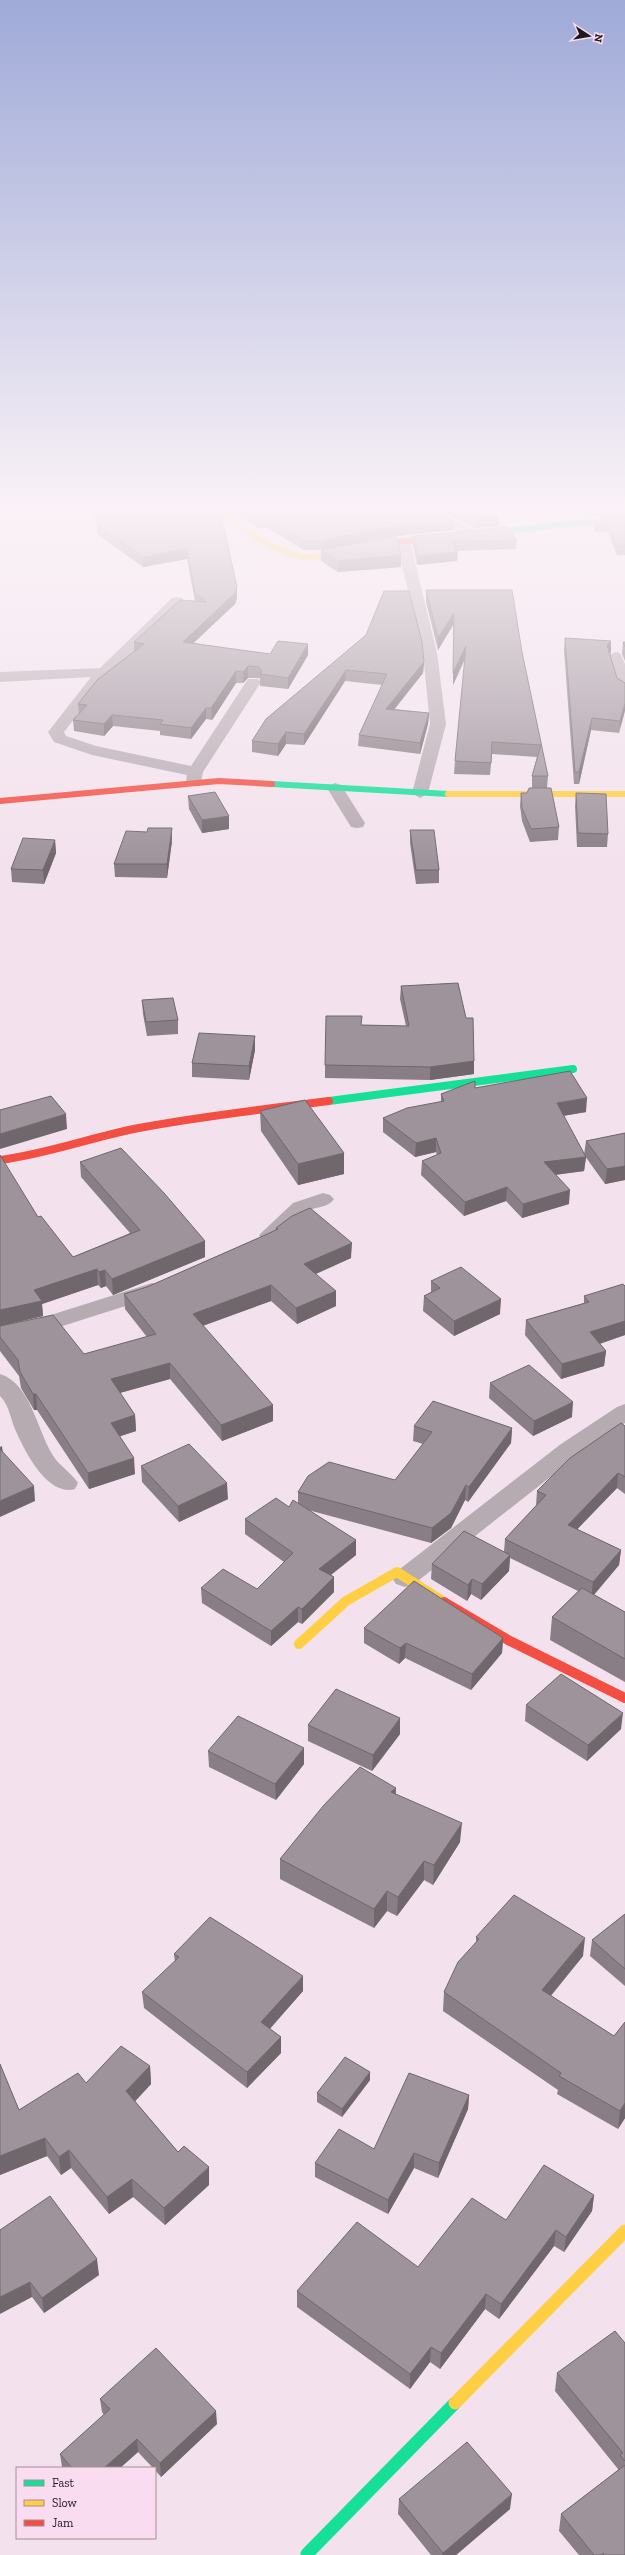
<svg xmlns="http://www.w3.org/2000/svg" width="625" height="2555" font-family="'Zilla Slab',serif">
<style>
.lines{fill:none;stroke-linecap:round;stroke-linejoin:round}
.street{fill:#b7abb2;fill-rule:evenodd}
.fast-far2{stroke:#16e098;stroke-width:6}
.fast-far1{stroke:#16e098;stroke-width:8}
.fast{stroke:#16e098;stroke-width:13}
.slow-far2{stroke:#ffcf43;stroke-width:6}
.slow-far1{stroke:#ffcf43;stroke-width:10}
.slow{stroke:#ffcf43;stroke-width:13}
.jam-far2{stroke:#f24e42;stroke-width:6}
.jam-far1{stroke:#f24e42;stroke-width:8}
.jam{stroke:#f24e42;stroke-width:10}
.wall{fill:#897e85;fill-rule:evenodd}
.shaded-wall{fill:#6f676c}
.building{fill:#9f939b;stroke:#6f676c}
</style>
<rect width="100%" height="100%" fill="#f3e2ed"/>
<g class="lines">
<g class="street">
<path d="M407,506h18l58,28 -7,4 -5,-1z"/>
<path d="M603,506h14l8,6v10z"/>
<path d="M403,537l7,4 27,112 9,71 -18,69 -8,5 -8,-5 18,-69 -7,-71 -27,-112z"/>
<path d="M177,597l5,1 2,3 -2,3 -79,78 -39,50 2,4 30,10 95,20 57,-87h10l3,3 -58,90 -3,14h-12l-2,-3 1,-8 -95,-20 -38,-13 -6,-10 43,-55 -91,5v-10l100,-4 72,-70z"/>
<path d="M615,652l5,1 5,11v30l-8,-5 -9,-33z"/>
<path d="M335,783l6,2 24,38 -2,4 -6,1 -6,-1 -24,-39z"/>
<path d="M323,1193l7,2 4,4c-6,9 -17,7 -26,12 -17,10 -21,35 -46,29l-3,-5 34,-32z"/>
<path d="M152,1283l8,2 3,5 -3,5 -113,36 -47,10v-14l35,-7z"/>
<path d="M0,1374c30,9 37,55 52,80 6,11 19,18 26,29l-3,6c-28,8 -51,-39 -60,-60 -5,-12 -6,-24 -15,-33z"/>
<path d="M625,1404v19l-48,33 -163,128 -9,3 -9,-3 -4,-6 4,-6 165,-128 56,-37z"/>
</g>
<g class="fast-far2">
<path d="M480,534l99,-11 46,-2"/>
<path d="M272,784l176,10"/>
</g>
<path class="fast-far1" d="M329,1101l244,-32"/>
<path class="fast" d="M307,2554l148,-151"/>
<g class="slow-far2">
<path d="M210,506c26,17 64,48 95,51 16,1 31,-4 46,-8"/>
<path d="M448,794h177"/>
</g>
<path class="slow-far1" d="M299,1644l47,-43 51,-29 47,30"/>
<path class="slow" d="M455,2403l170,-172"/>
<g class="jam-far2">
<path d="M351,549l29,-6 62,-5"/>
<path d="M0,801l219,-20 53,3"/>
</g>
<path class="jam-far1" d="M0,1160c47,-6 92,-23 139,-32 63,-12 127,-19 190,-27"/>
<path class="jam" d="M444,1602l64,38 117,58"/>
</g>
<g class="wall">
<path d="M94,506h123l6,15v5l14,72 -2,6 -42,39 77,11 38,1 -20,34 -28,-3v-7l-1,-1h-11l-5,5h-7l-24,37 -6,-1 -15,20 -31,-4v-4l-47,-5 -9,10 -30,-5 -1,-11 6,-6 -1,-10 56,-53v-9l61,-41 -8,-42 -44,8 -46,-33v-10h1l-6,-5 -1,-10 6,-1z"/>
<path d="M227,506h195l31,24 -57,6 5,31 -63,5 -17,-11v-11h-17l-36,-22h-9l-32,-19zM392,536l-55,11 43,-9z"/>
<path d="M428,506h63l8,10v10l-25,2z"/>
<path d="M589,506h24l2,1 -1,9 -23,1z"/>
<path d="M619,506h6v4z"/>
<path d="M625,517v38h-8l-9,-23h-13l-1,-4 1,-9z"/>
<path d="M413,536l104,4 -1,9 -59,2v10l-40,4 -4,-20z"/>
<path d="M426,590l96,62 26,124 -1,12h-15v-12l5,-19 -45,-3 -2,21 -36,-1 1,-13 10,-102 -12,26v-60l-15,25 -12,-48z"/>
<path d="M366,635l58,27 -1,11 -29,36 35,4 -1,11 -8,30 -62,-8 1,-11 23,-50 -37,-4 -41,64 -18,-1 -8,12 -26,-4v-11z"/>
<path d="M565,638l46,3v12h-1l7,25 8,5 -6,50 -28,-3 -12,54h-5l-10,-134z"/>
<path d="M623,642h2v19l-3,-7z"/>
<path d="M521,793l38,34 -1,13 -28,2 -8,-21 -2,-15z"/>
<path d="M576,793l32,41 -1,13h-30l-2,-41z"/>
<path d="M188,796l41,33 -27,4 -13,-24z"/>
<path d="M172,828v13l-5,37 -52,-1 -1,-13 33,-32z"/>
<path d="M410,830l29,40v13l-23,1 -6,-41z"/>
<path d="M55,840l1,13 -12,31 -32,-2 -1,-13z"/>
<path d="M401,986l73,75v13l-44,6 -105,-2v-13l37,-40 44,1 -6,-27z"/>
<path d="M142,1000l36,20v14l-31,2 -4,-22z"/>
<path d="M255,1036v14l-6,30 -57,-3v-14z"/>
<path d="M475,1088l111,24 -23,4 21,39 2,-14 39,-8v47l-20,4 -20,-28 1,1 -2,14 -28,4 13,29 -47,14 -16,-17 -42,15 -43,-41 1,-14 15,-6 -1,-3 -21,5 -32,-25v-14l58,-16v-8z"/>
<path d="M260,1111l84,63 -46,11 -37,-54z"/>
<path d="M80,1162l125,79v16l-92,38 -7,-9 -5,2 -3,-3 -56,19 1,12 -43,10 38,-109 35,40 57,-24 -49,-56z"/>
<path d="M276,1228l75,30 -35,16 20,32 -39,18 -26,-23 -68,25 70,79v16l-51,20 -52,-62 -50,14 15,22 1,16 -16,5 15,38 -46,15 -52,-79h-3l-13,-22 -2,-12 -19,-25v-25l84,28 63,-17 -22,-28 -1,-15 23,-7 116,-51 13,-6z"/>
<path d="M431,1281l69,33 -46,22 -31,-25 1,-15 7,-4z"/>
<path d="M625,1286v49l-25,9 6,7 -2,15 -43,13 -36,-44 1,-15 58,-17v-7z"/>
<path d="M490,1383l82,34 -39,19 -44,-38z"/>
<path d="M414,1426l98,2 -1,15 -43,59 -3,-2 -14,28 -20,15 -123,-33 48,30v15l-25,20 3,2v15l-32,32 -4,-2 -27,24 -69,-43 -1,-15 56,1 27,-27 -39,-28v-15l44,-12 9,-4v-11l97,-12 28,-36 -10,-3z"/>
<path d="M625,1426v68l-8,-6 -40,41 44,21 -2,15 -25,30 31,17v70l-75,-42 2,-23 26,-26 -68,-33 -1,13 -28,29 -10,-6 -4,7 -36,-22 1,-15 72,-12 1,-13 31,-33 1,-15z"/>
<path d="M141,1466l87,33 -49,23 -37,-40z"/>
<path d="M364,1628l139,10 -1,15 -31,37 -66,-32 -6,6 -35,-21z"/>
<path d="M526,1705l95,24 -34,32 -62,-40z"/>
<path d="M308,1725l92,9 -28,37 -64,-30z"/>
<path d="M208,1751l96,13 -28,36 -67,-33z"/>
<path d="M396,1788l-1,6 65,48 -27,43 -9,-5 -27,36 -10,-5 -13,17 -94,-49v-20z"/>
<path d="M625,1914v72l-35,-30 2,-16z"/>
<path d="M476,1937l107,19 -32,40 63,40 11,-14v96l-7,11 -61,-35 1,-4 -115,-79 1,-19 32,-49z"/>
<path d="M174,1954l129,37 -33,38 11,8v16l-34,35 -103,-80 -2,-16 33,-30z"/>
<path d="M0,2064l19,46 67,-27 64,-17 1,18 -16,17 43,51 31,33 -44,40 -32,-28 -24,17 -38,-46 -10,7 -14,-19 -47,19z"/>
<path d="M370,2072v8l-28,37 -25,-15v-9z"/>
<path d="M469,2095l-1,14 -30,69 -24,-10 -26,46 -73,-37v-14l59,-14z"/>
<path d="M594,2195l-2,16 -28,41 -10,-6 -55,73 -14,-10 -45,60 -10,-7 -20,27 -113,-82v-16l121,-24 88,-47z"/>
<path d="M0,2230l99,45 -55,38 -12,-16z"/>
<path d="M625,2343v212h-46l-20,-24 2,-17 57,-44v-1l-63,-78 2,-18z"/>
<path d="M100,2399l117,25 -56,53 -6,-7v-2h-2l-15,-16 -18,16h-57l-1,-1 -2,-13 44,-39 -2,-3z"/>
<path d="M399,2499l111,10 -54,46h-25l-33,-41z"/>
</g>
<g class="shaded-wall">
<path d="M499,516v10l-25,2v-9z"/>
<path d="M454,521l-1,9 -73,8 -59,12v-9l59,-13z"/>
<path d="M187,549v10l-44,8v-10z"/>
<path d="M458,552l-1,9 -40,4 1,-9z"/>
<path d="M401,555v12l-63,5v-11z"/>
<path d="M237,587v11l-2,6 -52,49v-11z"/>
<path d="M454,613l-1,12 -15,25v-12z"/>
<path d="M611,641v12l-4,3v-11z"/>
<path d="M308,644v11l-20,34v-11z"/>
<path d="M466,646l-1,12 -12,27v-12z"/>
<path d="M424,662l-1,11 -37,47v-11z"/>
<path d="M248,666v12l-5,5v-11z"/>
<path d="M346,670l-1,11 -41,64v-11z"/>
<path d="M236,671v12l-24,37 -1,-12z"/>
<path d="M625,703v8l-6,22 1,-12z"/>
<path d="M206,708v11l-15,20v-11z"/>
<path d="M429,713l-1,11 -8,30v-11z"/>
<path d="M112,715l1,11 -9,10v-12z"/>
<path d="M592,718l-1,12 -12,54v-12z"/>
<path d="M286,732v12l-8,12v-12z"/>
<path d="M229,816v13l-27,4v-13z"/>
<path d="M172,828v13l-5,37v-14z"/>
<path d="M55,840l1,13 -12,31 -1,-14z"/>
<path d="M255,1036v14l-6,30v-14z"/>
<path d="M474,1061v13l-44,6v-13z"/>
<path d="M587,1098l-1,14 -30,5 1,-14z"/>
<path d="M66,1114l1,15 -67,20v-15z"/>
<path d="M436,1138v14l-21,5 1,-14z"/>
<path d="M344,1153v21l-46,11v-21z"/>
<path d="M586,1157l-2,14 -41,5 1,-14z"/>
<path d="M625,1166v14l-20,4 2,-15z"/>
<path d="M507,1187l-1,14 -42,15 1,-14z"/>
<path d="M570,1190l-1,14 -47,14 1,-14z"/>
<path d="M205,1241v16l-92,38 -1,-16z"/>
<path d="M352,1243l-1,15 -47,21v-15z"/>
<path d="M97,1269l1,16 -56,19 1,12 -43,10v-16l34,-20z"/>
<path d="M105,1270l1,16 -5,2 -2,-16z"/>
<path d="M271,1285v16l-78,28v-15z"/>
<path d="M336,1291v15l-39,18 -1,-16z"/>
<path d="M501,1299l-1,15 -46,22v-15z"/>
<path d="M625,1321v14l-36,12 1,-15z"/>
<path d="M606,1351l-2,15 -43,13 1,-15z"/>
<path d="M170,1363v16l-58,16 -1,-16z"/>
<path d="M33,1394h3l1,16h-3z"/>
<path d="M573,1402l-1,15 -39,19 1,-15z"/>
<path d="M273,1405v16l-51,20 -1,-16z"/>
<path d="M135,1415l1,16 -24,8 -1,-16z"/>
<path d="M512,1428l-1,15 -43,59 1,-15z"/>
<path d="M2,1446l2,15 -4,-3v-11z"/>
<path d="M134,1458l1,16 -46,15 -1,-16z"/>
<path d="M618,1473l-1,15 -50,52 1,-15z"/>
<path d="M227,1483l1,16 -49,23 -1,-16z"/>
<path d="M466,1485l-1,15 -14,28 -20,15 1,-15z"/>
<path d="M34,1486l1,15 -35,16v-16z"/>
<path d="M356,1540v15l-37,29v-15z"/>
<path d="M621,1550l-2,15 -28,33 2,-16z"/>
<path d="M510,1555l-1,16 -28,29 1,-16z"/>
<path d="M334,1577v15l-32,32v-15z"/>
<path d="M472,1579l-1,15 -4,7 1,-16z"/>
<path d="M298,1607v15l-27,24v-15z"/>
<path d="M503,1638l-1,15 -31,37 1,-16z"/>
<path d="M406,1643l-1,15 -6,6 1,-16z"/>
<path d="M623,1713l-2,16 -34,32 1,-16z"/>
<path d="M400,1718v16l-28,37 1,-16z"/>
<path d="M304,1748v16l-28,36 -1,-16z"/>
<path d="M396,1788l-1,19 -4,-15z"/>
<path d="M462,1823l-2,19 -27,43 1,-20z"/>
<path d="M424,1861v19l-27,36 1,-19z"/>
<path d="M387,1891v20l-13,17v-19z"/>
<path d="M585,1938l-2,18 -43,52 2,-18z"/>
<path d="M303,1976v15l-42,47v-16z"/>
<path d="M281,2037v16l-34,35v-16z"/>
<path d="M150,2066l1,18 -23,25 -2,-18z"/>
<path d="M370,2072v8l-28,37v-8z"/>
<path d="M469,2095l-1,14 -30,69 1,-15z"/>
<path d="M625,2103v15l-7,11 2,-18z"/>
<path d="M45,2138l2,18 -47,19v-19z"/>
<path d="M69,2150l2,18 -10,7 -2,-18z"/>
<path d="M414,2153v15l-26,46v-14z"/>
<path d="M209,2167v18l-44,40 -1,-17z"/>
<path d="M132,2179l1,18 -24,17 -2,-17z"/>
<path d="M594,2195l-2,16 -28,41 2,-15z"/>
<path d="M556,2230l-2,16 -55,73 2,-15z"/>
<path d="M97,2259l2,16 -55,38 -2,-15z"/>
<path d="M30,2282l2,15 -32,17v-17z"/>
<path d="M486,2294l-1,15 -45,60 1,-16z"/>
<path d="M431,2347l-1,15 -20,27v-15z"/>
<path d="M216,2411l1,13 -56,53 -1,-14z"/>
<path d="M137,2439l1,13 -18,16h-16z"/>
<path d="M512,2494l-2,15 -54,46h-14l1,-2z"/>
</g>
<g class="building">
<path d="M105,506h112l3,3 3,12h-4l5,7 13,59 -2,6 -52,49 87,12 8,-13 30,3 -20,34 -28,-4 2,-3 -3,-4 -11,-1 -5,6 -7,-1 -25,37h-5l-15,20 -31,-4 3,-4 -51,-5 -8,9 -31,-4 14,-15 -9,-1 19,-24 47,-36 -10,-2 46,-42 27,2 -12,-9 -8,-44 -44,8 -46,-33 13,-3 -19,-12z"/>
<path d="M237,506h185l32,15 -74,7 -59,13h-17l-36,-23 -9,1z"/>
<path d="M447,506h44l8,10 -25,3z"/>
<path d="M592,506h21l2,1 -23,1z"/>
<path d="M625,517v29h-8l-9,-23h-12l-1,-4z"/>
<path d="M507,527l10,13 -66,2 7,10 -40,4 -5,-20z"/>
<path d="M396,536l5,19 -63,6 -17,-11z"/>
<path d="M426,590h86l10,62 26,124h-16l9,-31 -49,-3 -1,21 -36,-2 11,-115 -13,27 1,-60 -16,25z"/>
<path d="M384,591h25l13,51 2,20 -38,47 43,4 -9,30 -61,-8 28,-61 -41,-4 -42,64 -18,-2 -8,12 -26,-3 14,-22 100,-84z"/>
<path d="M565,638l46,3 -4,4 10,33 8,5v20l-5,18 -28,-3 -13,54h-4z"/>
<path d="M623,642h2v5z"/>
<path d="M529,788h22l8,39 -28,2 -9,-21 -1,-15h6z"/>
<path d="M215,792l14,24 -27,4 -14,-24z"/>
<path d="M576,793l30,1 2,40 -30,-1z"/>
<path d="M148,828h24l-5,36h-53l12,-33 21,1z"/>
<path d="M410,830h24l5,40h-23z"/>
<path d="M23,838l32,2 -12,30 -32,-1z"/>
<path d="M458,983l8,35h7l1,43 -44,6 -105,-2 1,-49h36l-1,9 48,1 -8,-40z"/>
<path d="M173,998l5,22 -32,2 -4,-22z"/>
<path d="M199,1033l56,3 -6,30 -57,-3z"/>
<path d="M570,1071l17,27 -30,5 29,54 -42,5 26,28 -47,14 -16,-17 -42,15 -43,-41 19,-8 -5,-15 -20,5 -33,-25 24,-10 37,-7 -3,-7 34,-13v7z"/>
<path d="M51,1096l15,18 -66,20v-24z"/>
<path d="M305,1100l39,53 -46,11 -38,-53z"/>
<path d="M625,1133v33l-18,3 -21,-28z"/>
<path d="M121,1148l43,45 41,48 -93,38 -7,-9 -6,2 -2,-3 -63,21 8,11 -42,9v-155l38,62 3,-1 32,41 67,-27 -60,-68z"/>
<path d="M310,1208l42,35 -48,21 32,27 -40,17 -25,-23 -78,29 80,91 -52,20 -51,-62 -59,16 24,36 -24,8 23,35 -46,15 -52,-79h-3l-13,-22 -2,-12 -18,-23v-11l53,-11 31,39 72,-20 -32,-40 23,-7 116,-51 15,-7 -2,-1 16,-12z"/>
<path d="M461,1267l40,32 -47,22 -30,-25 16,-8 -9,-7z"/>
<path d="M623,1284l2,2v35l-35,11 16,19 -44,13 -36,-44 63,-18 -5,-6z"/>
<path d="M529,1365l44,37 -39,19 -44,-38z"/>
<path d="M433,1401l79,27 -43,59 -3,-2 -15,28 -19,15 -134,-36 10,-16 21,-14 66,18 37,-48 -18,-6z"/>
<path d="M621,1423l4,3v51l-7,-4 -50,52 53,25 -28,32 -88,-43 41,-44 -9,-4 33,-33z"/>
<path d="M189,1444l38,39 -49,23 -37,-40z"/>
<path d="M0,1449l34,37 -34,15z"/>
<path d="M276,1498l13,9 4,-7 63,40 -37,29 15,8 -32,32 -4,-2 -27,24 -70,-43 22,-19 34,20 36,-36 -48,-34z"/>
<path d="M464,1531l46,24 -28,29 -10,-5 -4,6 -36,-21z"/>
<path d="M414,1581l89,57 -31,36 -66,-31 -6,5 -36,-20z"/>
<path d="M582,1588l43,24v47l-73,-42z"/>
<path d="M561,1674l62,39 -35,32 -62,-40z"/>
<path d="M336,1689l64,29 -27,37 -65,-30z"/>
<path d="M238,1716l66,32 -29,36 -67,-33z"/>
<path d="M360,1767l36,21 -5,4 71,31 -28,42 -10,-4 -26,36 -11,-6 -13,18 -94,-50 44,-54z"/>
<path d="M514,1895l71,43 -43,52 72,46 11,-14v81l-5,8 -61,-35 2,-3 -117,-81 14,-30 21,-23 -3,-2z"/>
<path d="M625,1914v55l-33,-29z"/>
<path d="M210,1917l93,59 -42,46 20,15 -34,35 -105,-80 37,-35 -5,-3z"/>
<path d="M121,2046l29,20 -24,25 52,61 6,-6 25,21 -45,41 -32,-29 -25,18 -38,-47 -10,7 -14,-19 -45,18v-92l19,46 59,-37 8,10z"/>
<path d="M345,2057l25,15 -28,37 -25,-16z"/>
<path d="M409,2073l60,22 -30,68 -25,-10 -26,47 -73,-37 24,-34 35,20z"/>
<path d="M544,2165l50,30 -28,42 -10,-7 -55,74 -15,-10 -45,59 -10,-6 -21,27 -113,-83 60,-69 61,45 54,-69 34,22z"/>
<path d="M50,2196l47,63 -55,39 -12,-16 -30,15v-67z"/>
<path d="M615,2331l10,12v118l-5,-6 3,-2 -66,-80z"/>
<path d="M156,2348l60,63 -56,52 -23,-24 -33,29h-32l-12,-14 50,-45 -10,-10z"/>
<path d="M467,2442l45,52 -69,59 -44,-54z"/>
<path d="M625,2465v90h-21l-1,-2 -2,2h-7l-33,-41z"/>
</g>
<linearGradient id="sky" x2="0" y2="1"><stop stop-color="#9faad8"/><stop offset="0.59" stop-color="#faf2f7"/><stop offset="1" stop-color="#faf2f7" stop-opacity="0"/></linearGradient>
<rect width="625" height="864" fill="url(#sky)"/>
<rect x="16" y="2467" width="140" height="72" fill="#f9dcef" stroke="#a38d9b"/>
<rect x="24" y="2480" width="20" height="6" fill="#16e098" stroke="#a38d9b"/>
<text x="52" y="2487" font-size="12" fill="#21171e">Fast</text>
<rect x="24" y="2500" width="20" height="6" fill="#ffcf43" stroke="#a38d9b"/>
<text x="52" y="2507" font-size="12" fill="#21171e">Slow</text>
<rect x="24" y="2520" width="20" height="6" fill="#f24e42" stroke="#a38d9b"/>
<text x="52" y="2527" font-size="12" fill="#21171e">Jam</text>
<g transform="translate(589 36) rotate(102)" stroke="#f9dcef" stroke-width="3" paint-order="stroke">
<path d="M0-3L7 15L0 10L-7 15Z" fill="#21171e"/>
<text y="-6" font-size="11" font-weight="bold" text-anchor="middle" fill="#21171e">N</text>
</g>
</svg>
